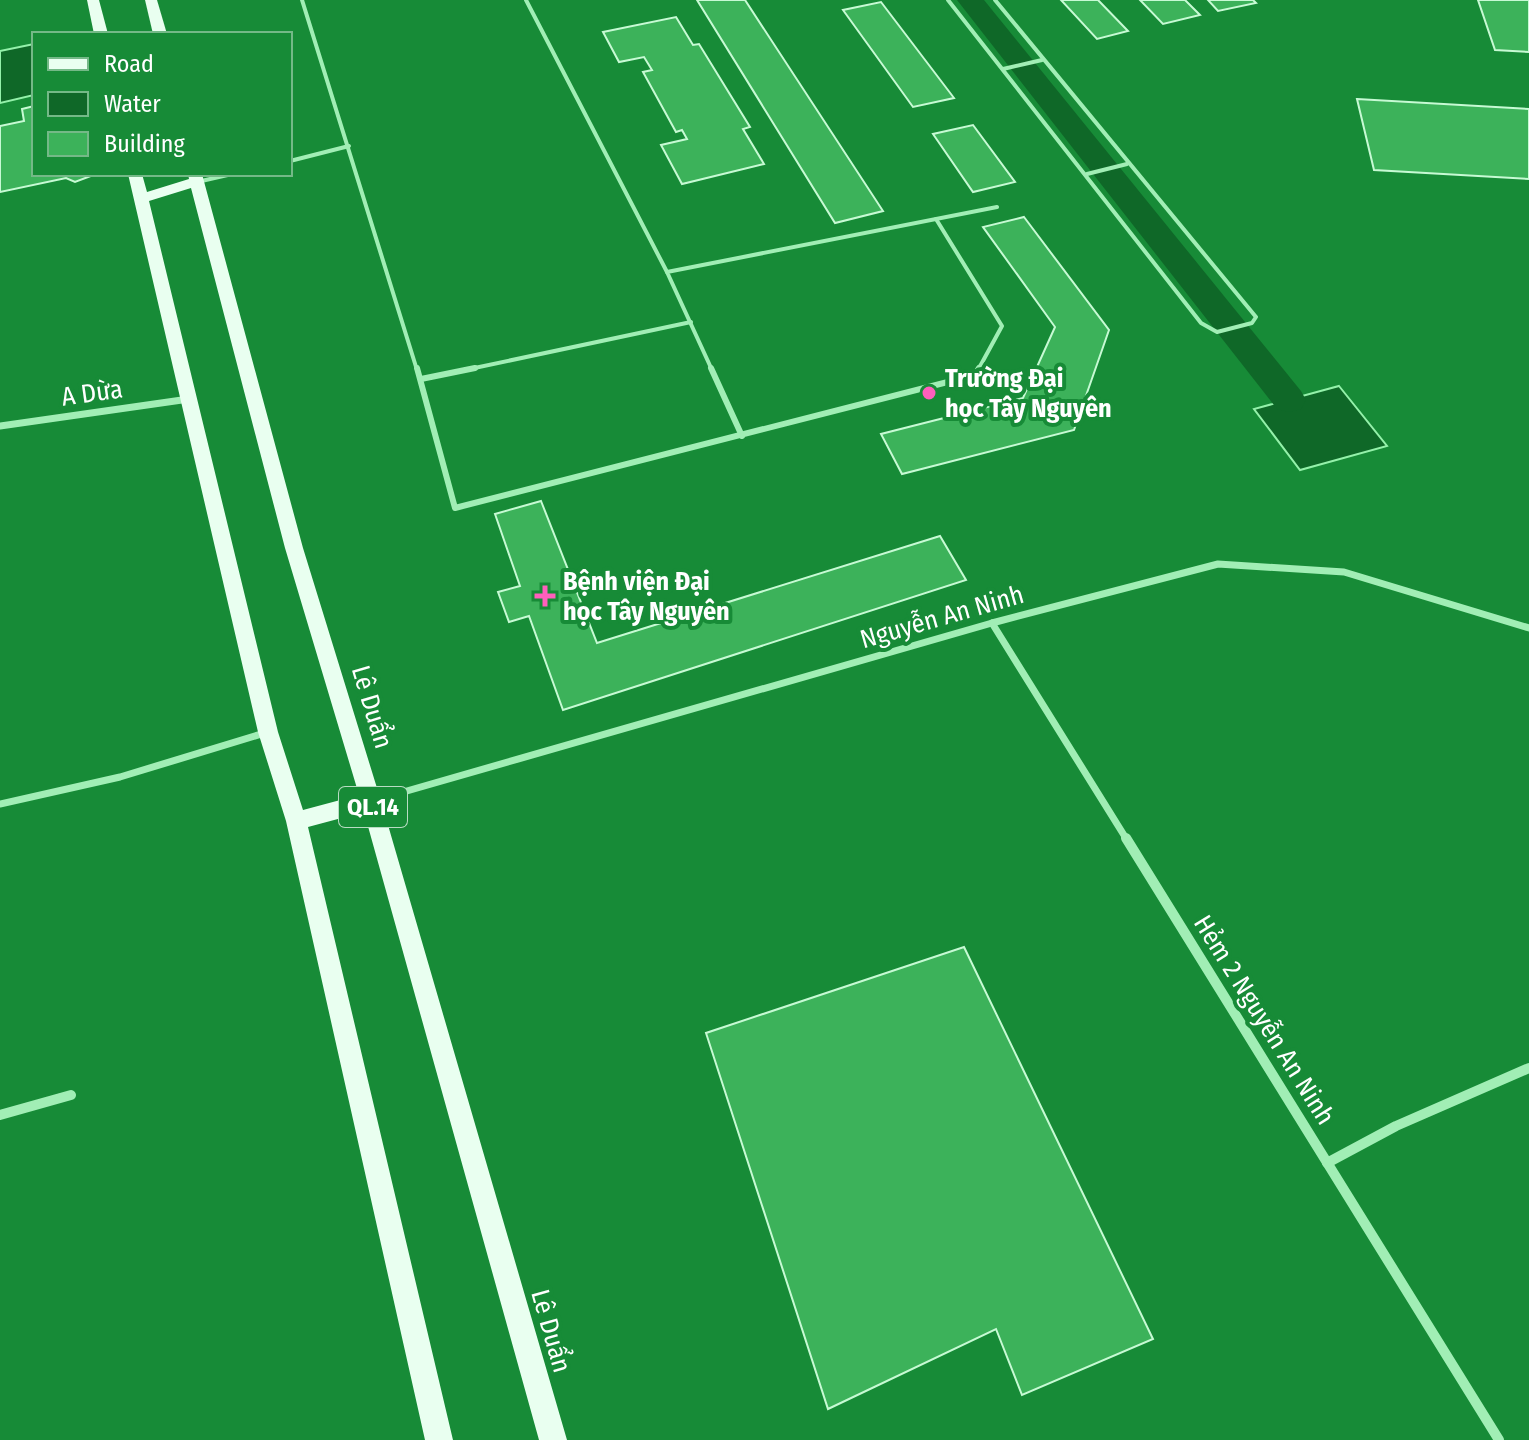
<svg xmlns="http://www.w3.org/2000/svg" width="1529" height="1440" font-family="'Fira Sans Condensed',sans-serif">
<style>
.water{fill:#0f6828;stroke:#94f1aa;stroke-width:2}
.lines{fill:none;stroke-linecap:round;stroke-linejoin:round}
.canal{fill:#0f6828;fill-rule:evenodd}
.building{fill:#3cb25a;stroke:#c7fad4;stroke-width:2}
.service-far1{stroke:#a1eeb5;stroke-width:4}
.service{stroke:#a1eeb5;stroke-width:6}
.minor-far1{stroke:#a1eeb5;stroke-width:7}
.minor{stroke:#a1eeb5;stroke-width:10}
.primary{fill:#e9fff0;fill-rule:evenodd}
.poi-dot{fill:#ff5fbc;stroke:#178b37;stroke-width:3}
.labels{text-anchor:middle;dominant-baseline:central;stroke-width:8;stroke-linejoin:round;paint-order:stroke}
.shield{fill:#178b37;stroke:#b9dcc3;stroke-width:2}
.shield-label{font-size:24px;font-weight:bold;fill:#fff}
.poi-label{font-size:26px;font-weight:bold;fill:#fff;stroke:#178b37;text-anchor:start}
.street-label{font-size:26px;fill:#fff;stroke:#178b37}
</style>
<rect width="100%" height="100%" fill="#178b37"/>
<g class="water">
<path d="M34,44v51l-34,8v-52z"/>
<path d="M1339,386l48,60 -87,24 -46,-61z"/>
</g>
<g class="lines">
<path class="canal" d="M957,0h27l317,391 5,9 -5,9 -12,3 -12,-3z"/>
</g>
<g class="building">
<path d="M697,0h48l138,211 -48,12z"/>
<path d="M1061,0h37l30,31 -31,8z"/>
<path d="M1140,0h45l15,15 -37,9z"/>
<path d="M1208,0h45l3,3 -38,8z"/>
<path d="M1478,0h51v52l-34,-2z"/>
<path d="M881,2l73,96 -41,9 -70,-97z"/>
<path d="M676,17l17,28 6,-1 51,83 -7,2 21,35 -82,20 -21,-39 26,-6 -5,-9 -6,2 -33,-60 9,-2 -8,-13 -25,5 -16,-30z"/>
<path d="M1357,99l172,10v70l-155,-9z"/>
<path d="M34,106v68h62l-21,8 -9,-4 -66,14v-66l24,-5 -2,-12z"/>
<path d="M973,125l42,57 -42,10 -40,-58z"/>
<path d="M1024,217l85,113 -35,100 -172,44 -21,-40 142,-36 32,-71 -72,-100z"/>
<path d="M541,501l56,142 343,-107 26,44 -403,130 -34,-94 -20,6 -11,-30 22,-6 -25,-72z"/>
<path d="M964,947l189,392 -131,56 -26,-66 -168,80 -122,-376z"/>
</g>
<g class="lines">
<g class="service-far1">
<path d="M302,0l115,370"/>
<path d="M526,0l141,272"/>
<path d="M948,0l253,323 16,9 35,-9 4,-6 -261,-317"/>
<path d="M1003,69l39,-9"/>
<path d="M290,161l59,-15"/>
<path d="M1087,174l40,-10"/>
<path d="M197,182l35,-8"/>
<path d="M936,219l66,107 -24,44"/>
<path d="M465,370l226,-48"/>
<path d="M712,370l-45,-98 330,-65"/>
</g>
<g class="service">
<path d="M417,368l38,140 520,-133 4,-7"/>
<path d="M711,368l31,68"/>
<path d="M421,379l54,-11"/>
</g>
<g class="minor-far1">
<path d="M0,426l189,-27"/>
<path d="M992,623l135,217"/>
<path d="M372,801l620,-178 226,-59 126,8 185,56"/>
<path d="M0,804l120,-27 148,-45"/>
</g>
<g class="minor">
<path d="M1126,838l373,602"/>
<path d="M0,1115l71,-20"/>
<path d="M1327,1163l69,-37 133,-58"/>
</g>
<g class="primary">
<path d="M87,0h12l9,34h-14z"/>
<path d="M145,0h12l10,34h-14z"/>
<path d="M128,174h14l5,18 42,-13 -1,-5h14l101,374 78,253 186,639h-28l-175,-628 -56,15 145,613h-28l-139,-619 -28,-89zM191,188l94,360 74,247 -56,15 -25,-78 -129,-531z"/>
</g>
</g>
<g class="poi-dot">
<circle cx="929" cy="393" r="8"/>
<path d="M541 584h8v8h8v8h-8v8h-8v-8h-8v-8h8z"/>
</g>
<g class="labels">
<rect class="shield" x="339" y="787" width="68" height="40" rx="6"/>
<g class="shield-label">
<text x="373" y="807">QL.14</text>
</g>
<g class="poi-label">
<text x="945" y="378">Trường Đại<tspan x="945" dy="30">học Tây Nguyên</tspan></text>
<text x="563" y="581">Bệnh viện Đại<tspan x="563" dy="30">học Tây Nguyên</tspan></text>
</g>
<g class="street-label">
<text transform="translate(92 393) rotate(-8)">A Dừa</text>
<text transform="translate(942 617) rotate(-16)">Nguyễn An Ninh</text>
<text transform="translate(372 707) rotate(73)">Lê Duẩn</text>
<text transform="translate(1264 1020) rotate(58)">Hẻm 2 Nguyễn An Ninh</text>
<text transform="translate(551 1331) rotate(74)">Lê Duẩn</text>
</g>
</g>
<rect x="32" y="32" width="260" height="144" fill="#178b37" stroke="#74b987" stroke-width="2"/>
<rect x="48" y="58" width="40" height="12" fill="#e9fff0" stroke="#74b987" stroke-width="2"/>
<text x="104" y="72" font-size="24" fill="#ffffff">Road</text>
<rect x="48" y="92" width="40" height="24" fill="#0f6828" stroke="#74b987" stroke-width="2"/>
<text x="104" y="112" font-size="24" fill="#ffffff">Water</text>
<rect x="48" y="132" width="40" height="24" fill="#3cb25a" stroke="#74b987" stroke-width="2"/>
<text x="104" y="152" font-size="24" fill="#ffffff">Building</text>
</svg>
